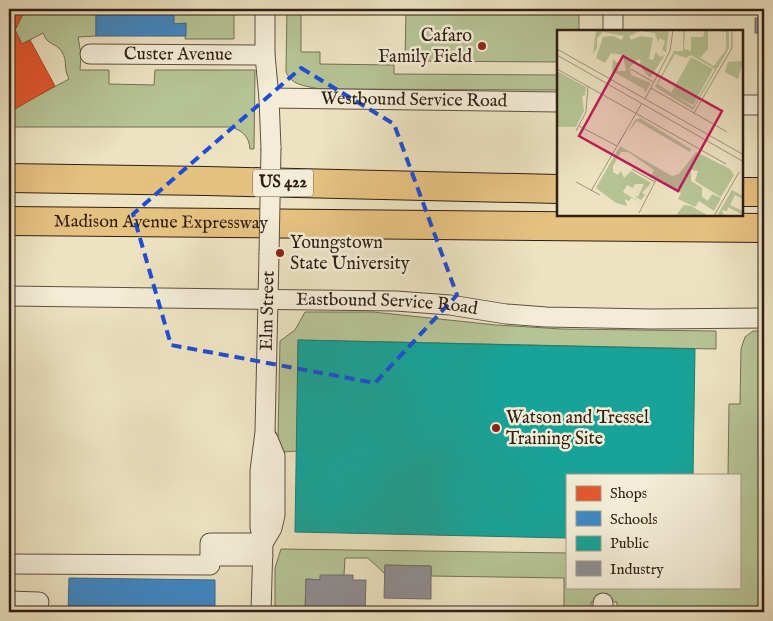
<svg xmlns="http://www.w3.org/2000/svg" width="773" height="621" font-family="'IM FELL English',serif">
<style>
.green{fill:#b6c495;stroke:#737155}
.shops{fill:#e4572e;stroke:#ae4626}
.schools{fill:#3f88c5;stroke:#3a6890}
.public{fill:#17a398;stroke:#1e7b71}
.industry{fill:#8d8d92;stroke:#716c6c}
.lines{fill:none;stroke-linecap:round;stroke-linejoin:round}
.minor-casing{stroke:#5f4f40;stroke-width:21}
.highway-casing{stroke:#301e15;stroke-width:30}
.minor{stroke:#f3edd7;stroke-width:19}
.highway{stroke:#e6c281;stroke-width:28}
.minor-bridge-casing{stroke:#5f4f40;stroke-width:21;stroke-linecap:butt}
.minor-bridge{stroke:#f3edd7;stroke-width:19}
.marked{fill:none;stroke:#1d4ed8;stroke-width:4;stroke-dasharray:10 6;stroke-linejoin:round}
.poi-dot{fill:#8f2418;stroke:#f3edd7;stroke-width:2}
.labels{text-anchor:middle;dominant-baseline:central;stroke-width:5;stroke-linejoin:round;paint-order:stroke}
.shield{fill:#f3edd7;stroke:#6a5c4f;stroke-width:1}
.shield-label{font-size:16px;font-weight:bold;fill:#301e15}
.poi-label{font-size:18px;fill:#301e15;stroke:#f3edd7;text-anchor:start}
.street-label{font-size:18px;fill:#301e15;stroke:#f3edd7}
.inset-road{fill:none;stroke:#a1947d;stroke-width:1}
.view{fill:#c2185b;fill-opacity:0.15;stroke:#c2185b;stroke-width:2.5}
.inset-edge{fill:none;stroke:#301e15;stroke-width:2.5}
</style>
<rect width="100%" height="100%" fill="#ede3c2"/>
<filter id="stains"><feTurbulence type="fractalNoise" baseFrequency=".004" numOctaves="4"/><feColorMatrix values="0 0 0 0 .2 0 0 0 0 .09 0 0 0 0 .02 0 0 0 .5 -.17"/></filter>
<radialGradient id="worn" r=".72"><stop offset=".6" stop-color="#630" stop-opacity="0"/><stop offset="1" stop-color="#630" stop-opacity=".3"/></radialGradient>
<g class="green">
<path d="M18,9h78v27l-18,1 3,17 -1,16h29v14l45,1 1,-15h100l-1,79h-4c-1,-13 -8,-19 -20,-22h-221v-30l6,11 54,-29c-6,-11 -1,-17 -7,-27 -4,-7 -10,-7 -15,-12 -2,-2 -3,-5 -4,-7l-21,11 -7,-14 9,-18z"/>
<path d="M143,9h91v30h-49l1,-15h-12l-31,-13z"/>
<path d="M287,9h14v43h19v12l74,1v9l164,1v15l-238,-1c-13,-3 -28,-3 -34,-17z"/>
<path d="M406,9h173v22h-21v31l-153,-1z"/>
<path d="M305,312h68l123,13 66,4 154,2v18l-418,-9 -1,111 -14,1 -5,-14 2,-97 15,-11z"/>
<path d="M753,331h11v281h-147v-10h-26v10h-27v-34l-133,-2v-10l-46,-1v9l-17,-16h-23l-1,17 -24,5 -14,-1 -1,33h-30v-44l6,-19 286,4v34h172v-112h-11l1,-71h11l1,-55 4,-12z"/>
</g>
<path class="shops" d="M9,9h9l6,3 -9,18 7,14 8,-4 25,46 -40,23 -6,-12z"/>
<g class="schools">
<path d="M96,9l78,1v14l12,-1v13h-90z"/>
<path d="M69,578l146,2v32h-147z"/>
</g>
<path class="public" d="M298,340l397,9 -2,126h-126v63l-272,-6z"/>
<g class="industry">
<rect x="755" y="18" width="9" height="15"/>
<path d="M385,565l46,1v33l-47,-1z"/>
<path d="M320,575h33v5h13l-1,32h-60l1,-33 14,1z"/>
</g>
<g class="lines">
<g class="minor-casing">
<g id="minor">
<path d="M265,9v46l4,43 2,50"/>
<path d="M613,31v-22"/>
<path id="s1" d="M90,54l175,1"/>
<path id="s2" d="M269,98l289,4"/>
<path d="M742,105h22"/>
<path id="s3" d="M9,296l387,5 54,4 56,9 40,3 106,2 112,-1"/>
<path d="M263,543l9,-15 3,-13v-59l-7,-17"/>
<path d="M210,556h53"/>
<path d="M9,564l201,1v-22h53"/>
<path d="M9,601l30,1"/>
<path id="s4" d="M261,612l2,-69 -3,-16v-56l5,-39 4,-177"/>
<path d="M603,612v-9"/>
</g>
</g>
<g class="highway-casing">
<g id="highway">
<path d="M9,178l197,3 352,8"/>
<path d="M742,192h22"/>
<path id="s5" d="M9,221l755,7"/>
</g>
</g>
<use href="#minor" class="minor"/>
<use href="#highway" class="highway"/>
<g class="minor-bridge-casing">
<path id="minor-bridge" d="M269,255l2,-107"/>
</g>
<use href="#minor-bridge" class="minor-bridge"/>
</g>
<path class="marked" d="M301,68l93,56 63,171 -82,88 -204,-38 -38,-131z"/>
<g class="poi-dot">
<circle cx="482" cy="46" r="5"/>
<circle cx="280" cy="253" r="5"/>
<circle cx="496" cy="428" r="5"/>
</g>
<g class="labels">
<rect class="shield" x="253" y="169.5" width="60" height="27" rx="4"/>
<g class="shield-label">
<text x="283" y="183">US 422</text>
</g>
<g class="poi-label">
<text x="472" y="36" text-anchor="end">Cafaro<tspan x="472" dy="21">Family Field</tspan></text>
<text x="290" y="243">Youngstown<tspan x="290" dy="21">State University</tspan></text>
<text x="506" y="418">Watson and Tressel<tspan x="506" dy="21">Training Site</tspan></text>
</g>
<g class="street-label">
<text stroke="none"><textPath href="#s1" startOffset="88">Custer Avenue</textPath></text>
<text stroke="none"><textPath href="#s2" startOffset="145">Westbound Service Road</textPath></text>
<text stroke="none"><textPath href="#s5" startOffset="152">Madison Avenue Expressway</textPath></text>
<text stroke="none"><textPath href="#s3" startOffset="378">Eastbound Service Road</textPath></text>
<text stroke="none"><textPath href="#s4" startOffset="302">Elm Street</textPath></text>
</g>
</g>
<g transform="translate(557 30)">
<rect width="186" height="186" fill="#ede3c2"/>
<path d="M39,0h73l-3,22 -4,-2 3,-9 -5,-3 -2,4 -3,-9 -15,-2 -11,5 2,4 10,-4 12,2 -4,21 4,1 3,-8 4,5 5,-2 -15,23 -11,-13 2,-4 -3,-2 -8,8 1,8 20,8 -6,10 -1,-4 -32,-18 -15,-9 15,9 1,-12 5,4v8h8l-3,-16 -12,-2 -6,10 -9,-5 7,-21 11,-1 7,4 3,-4 -21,-4 -6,6v10l-4,6zM126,0h25v19l-8,9 14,8 12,-16v-18l-13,-2h16v18l-36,62 -38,-23 19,-36h9zM128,1h20l-2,6h-12v14l-7,-2zM118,24l11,4 5,-3 24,14 -22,38 -35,-23zM134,27l22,12 -20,36 -22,-12zM186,31l-5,18 -13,-7 3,-10zM0,41l29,16 -1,8 -3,1 2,15 -8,16h-19zM83,88l51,31 -1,3 -53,-31 -10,13 8,-14zM63,116l52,30 7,-2 17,-22 34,17 4,6 -13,22 -26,-16 3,-10 -7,-1v11l11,7v9l6,4 4,-7 9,4 -7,13 -15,-10 -4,6 -17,-8 3,-6 -24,-12 2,-4 -9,1 4,-8 -26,-18h-7l-8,14v6l5,3 3,-4 3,7 7,-7 20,12 -9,10 3,2 -4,5 -7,-4 4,1 6,-13h-9l-2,4 -6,-3 -4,7 16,10 -7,-5 -3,4 -4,-2 2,7 -11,-3 -20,-15zM175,160l11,6v3l-8,-4 -5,10 13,6v4l-15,-8 -1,4 -5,-1 2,6h-7zM127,175l7,1 18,10h-28l-4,-2z" fill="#b6c495" fill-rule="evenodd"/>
<path class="inset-road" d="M0,19l187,106M0,25l187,107M0,39l169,95M74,39l22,13M94,58l76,44M88,69l25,-48 3,-21M137,83l38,-65v-18M22,96l38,20M19,101l10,-19 2,-26M61,114l8,-13M75,139l23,13M19,152l24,13M34,161l51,-88M82,183l19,-37M157,186l25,-44"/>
<path class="view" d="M66,26l99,55 -44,80 -99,-55z"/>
<rect width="186" height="186" class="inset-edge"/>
</g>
<rect width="773" height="621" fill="none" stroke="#ede3c2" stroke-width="30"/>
<rect x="10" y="10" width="753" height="601" fill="none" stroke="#301e15" stroke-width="2.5"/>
<rect x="15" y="15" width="743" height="591" fill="none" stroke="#301e15"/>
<rect x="566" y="474" width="175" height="115" fill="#f3edd7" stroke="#a59a89"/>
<rect x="576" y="486" width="25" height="15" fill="#e4572e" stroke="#a59a89"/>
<text x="610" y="498" font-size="15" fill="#301e15">Shops</text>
<rect x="576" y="511" width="25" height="15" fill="#3f88c5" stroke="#a59a89"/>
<text x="610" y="524" font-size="15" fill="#301e15">Schools</text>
<rect x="576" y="536" width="25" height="15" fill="#17a398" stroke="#a59a89"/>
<text x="610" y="548" font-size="15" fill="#301e15">Public</text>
<rect x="576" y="561" width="25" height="15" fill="#8d8d92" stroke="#a59a89"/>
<text x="610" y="574" font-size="15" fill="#301e15">Industry</text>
<rect width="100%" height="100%" filter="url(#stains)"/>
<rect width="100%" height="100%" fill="url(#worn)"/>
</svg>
